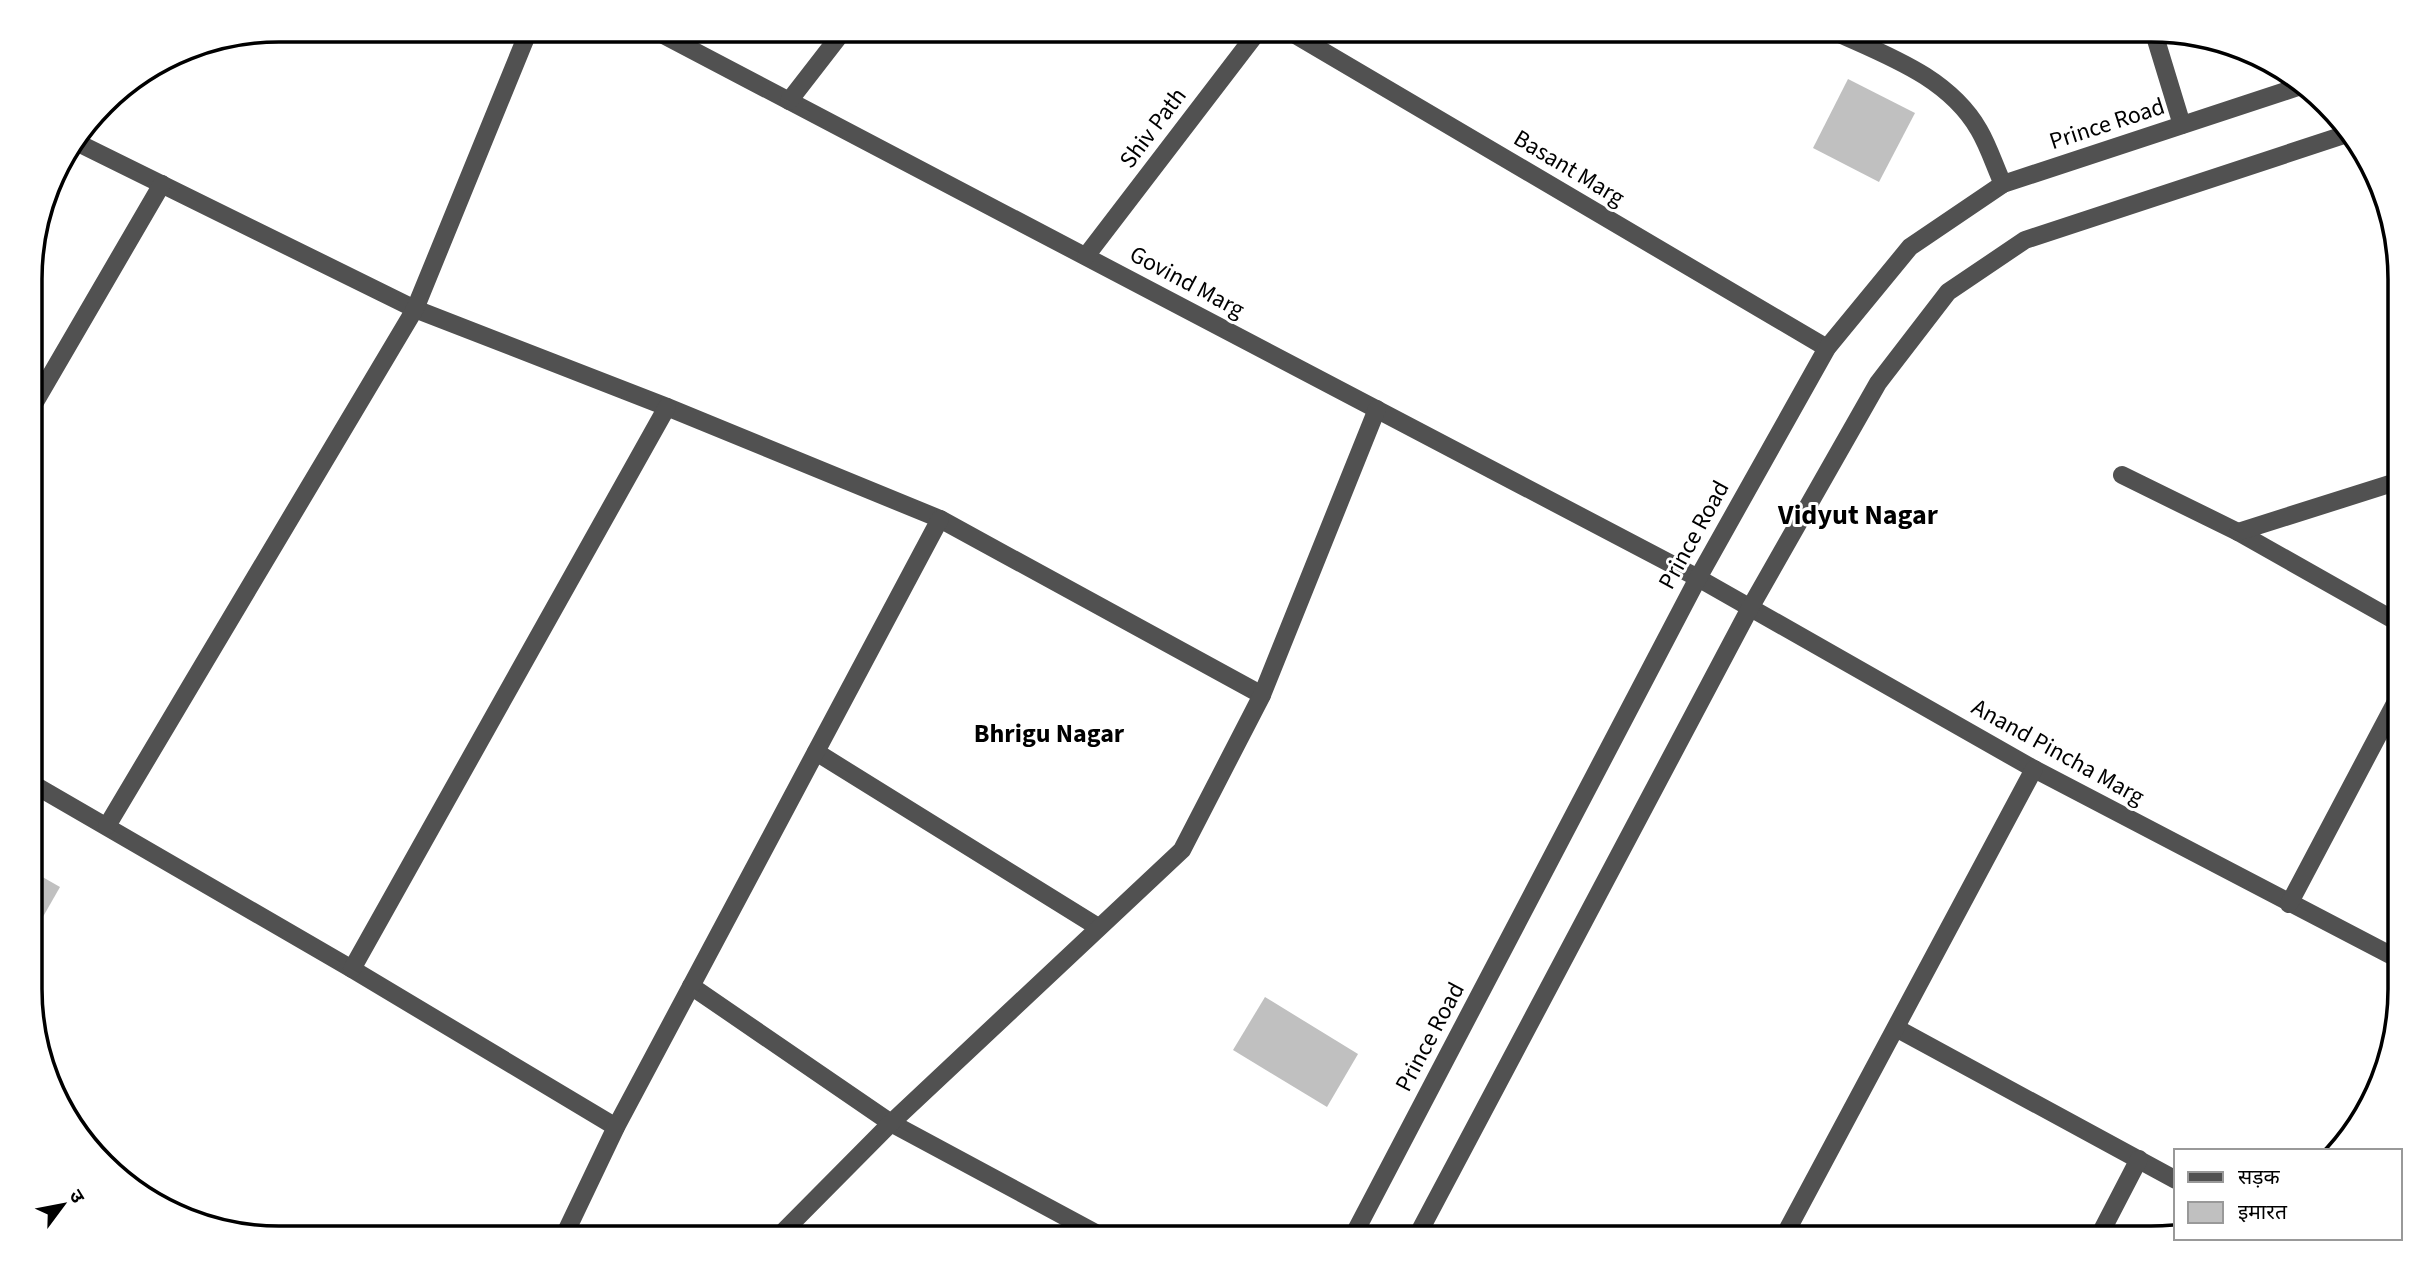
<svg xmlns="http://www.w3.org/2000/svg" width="2430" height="1268" font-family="'Source Sans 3','Noto Sans Devanagari',sans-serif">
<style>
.building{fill:#c0c0c0}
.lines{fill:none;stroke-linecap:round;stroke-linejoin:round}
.minor{stroke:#515151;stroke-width:18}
.labels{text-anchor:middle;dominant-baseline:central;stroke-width:6;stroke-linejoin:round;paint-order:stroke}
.street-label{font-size:24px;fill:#000;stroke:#fff}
.neighbourhood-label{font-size:26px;font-weight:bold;fill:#000;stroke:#fff}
.quarter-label{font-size:28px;font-weight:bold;fill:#000;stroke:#fff}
.rim{fill:none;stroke:#000;stroke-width:3.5}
</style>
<rect width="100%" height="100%" fill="#fff"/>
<g class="building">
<path d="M1848,79l67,34 -36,69 -66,-34z"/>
<path d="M32,871l28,16 -28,49z"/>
<path d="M1265,997l93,57 -31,53 -94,-57z"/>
</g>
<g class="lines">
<g class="minor">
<path d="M654,30l1044,548 336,191 366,191"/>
<path d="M1287,30l540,318"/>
<path d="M1831,30c54,25 117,46 148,100 10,17 16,37 24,54"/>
<path d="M2153,30l29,95"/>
<path d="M789,101l55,-71"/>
<path d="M76,142l339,167 252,98 273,112 322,176"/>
<path d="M1086,256l173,-226"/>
<path d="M31,409l131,-225"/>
<path d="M2122,475l116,57 161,91"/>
<path d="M2238,532l161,-51"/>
<path d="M816,752l282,175"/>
<path d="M31,783l321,186 264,158"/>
<path d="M107,826l308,-517 114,-279"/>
<path d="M2289,904l110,-208"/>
<path d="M352,969l315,-562"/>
<path d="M691,986l200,137 210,113"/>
<path d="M1896,1028l280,152"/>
<path d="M563,1238l53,-111 324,-608"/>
<path d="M777,1238l114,-115 291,-273 80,-155 115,-286"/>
<path d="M1352,1238l346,-660 129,-230 83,-101 93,-63 295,-97"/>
<path d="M1416,1238l334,-630 128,-225 70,-91 77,-52 325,-107"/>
<path d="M1783,1238l251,-469"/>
<path d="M2098,1238l41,-79"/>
</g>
</g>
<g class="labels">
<g class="street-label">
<text transform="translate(2107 124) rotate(-18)">Prince Road</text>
<text transform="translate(1153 128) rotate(-53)">Shiv Path</text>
<text transform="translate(1569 168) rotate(31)">Basant Marg</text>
<text transform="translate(1187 282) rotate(28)">Govind Marg</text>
<text transform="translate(1694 535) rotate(-61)">Prince Road</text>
<text transform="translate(2058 752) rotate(29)">Anand Pincha Marg</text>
<text transform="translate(1430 1037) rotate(-62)">Prince Road</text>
</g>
<g class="neighbourhood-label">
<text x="1049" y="733">Bhrigu Nagar</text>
</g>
<g class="quarter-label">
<text x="1858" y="515">Vidyut Nagar</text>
</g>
</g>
<path d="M0 0H2430V1268H0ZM279 42H2151A237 237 0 0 1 2388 279V989A237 237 0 0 1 2151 1226H279A237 237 0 0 1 42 989V279A237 237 0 0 1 279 42Z" fill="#fff" fill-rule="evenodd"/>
<path class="rim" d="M279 42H2151A237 237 0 0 1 2388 279V989A237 237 0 0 1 2151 1226H279A237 237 0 0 1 42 989V279A237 237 0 0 1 279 42Z"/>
<rect x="2174" y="1149" width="228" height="91" fill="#ffffff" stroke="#999999" stroke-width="2"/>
<rect x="2188" y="1172" width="35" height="10" fill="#515151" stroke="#999999" stroke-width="2"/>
<text x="2238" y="1184" font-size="21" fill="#000000">सड़क</text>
<rect x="2188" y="1202" width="35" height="21" fill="#c0c0c0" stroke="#999999" stroke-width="2"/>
<text x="2238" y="1219" font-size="21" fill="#000000">इमारत</text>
<g transform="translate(63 1205) rotate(58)" stroke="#ffffff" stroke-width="5" paint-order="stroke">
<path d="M0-5L12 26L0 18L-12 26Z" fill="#000000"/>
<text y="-10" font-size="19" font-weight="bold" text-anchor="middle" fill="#000000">उ</text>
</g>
</svg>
